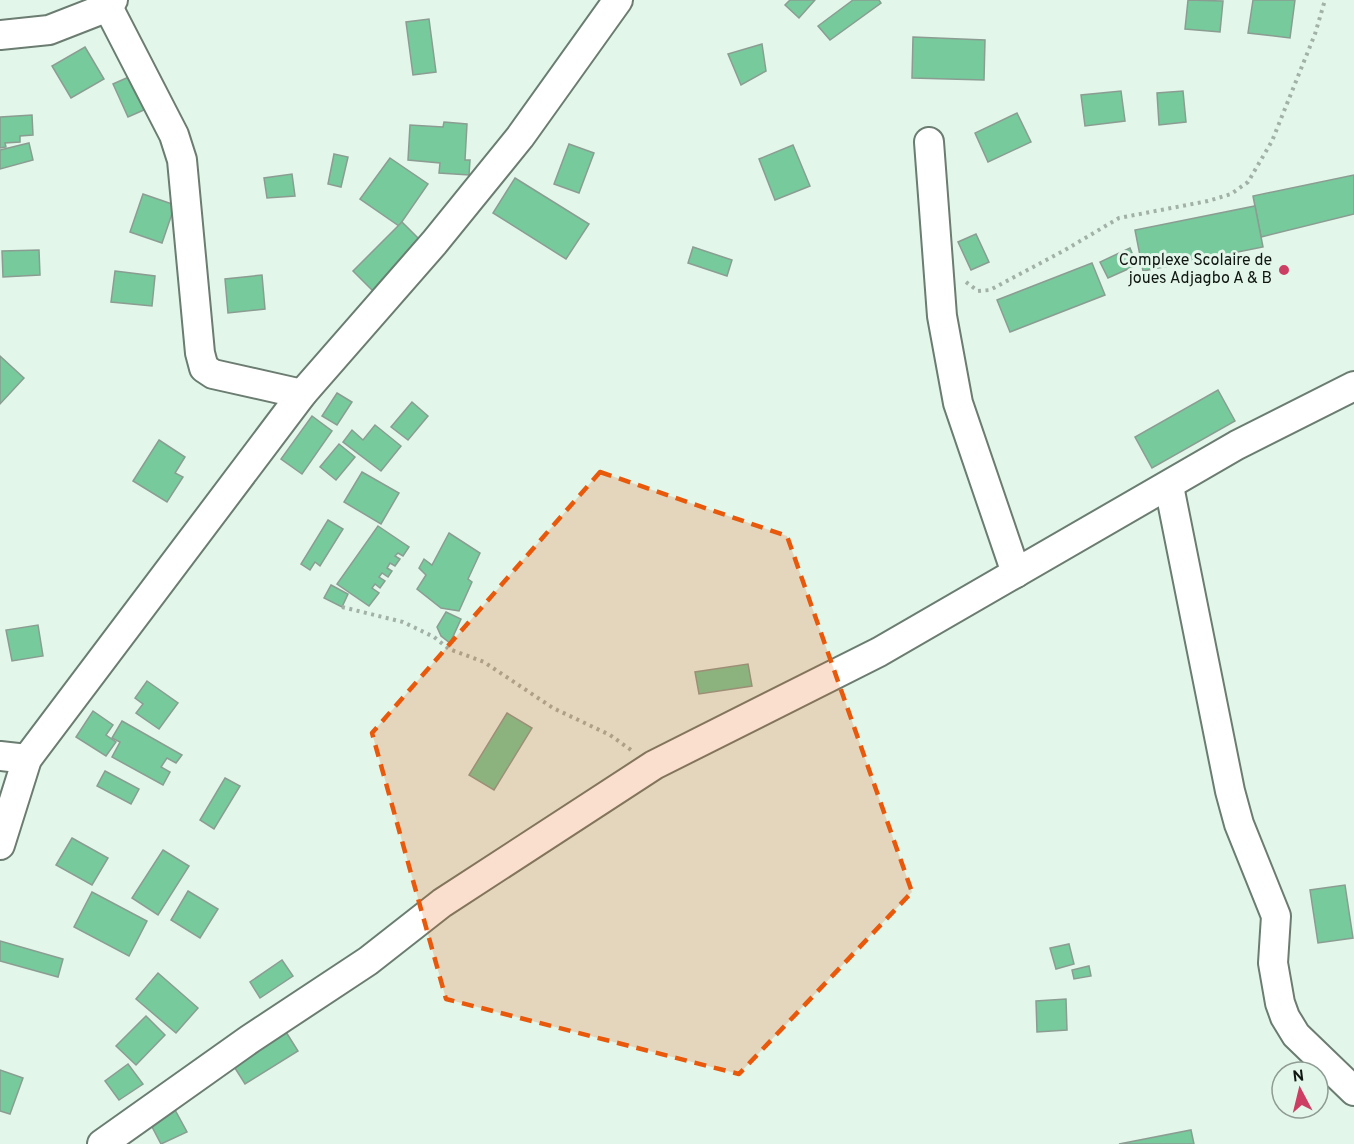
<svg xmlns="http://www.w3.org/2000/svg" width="1354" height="1144" font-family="Overpass,sans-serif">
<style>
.building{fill:#76ca9c;stroke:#8b9d92;stroke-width:1.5}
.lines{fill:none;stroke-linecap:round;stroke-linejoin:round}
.minor-casing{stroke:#6b7c71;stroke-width:32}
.path{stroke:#a2b1a7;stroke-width:4;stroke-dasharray:3 4.5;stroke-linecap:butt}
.minor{stroke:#fff;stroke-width:28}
.marked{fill:#e8590c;fill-opacity:0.2;stroke:#e8590c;stroke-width:4.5;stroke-dasharray:12 8;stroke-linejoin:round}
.poi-dot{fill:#cd3e65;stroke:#e3f6ea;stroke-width:2}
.labels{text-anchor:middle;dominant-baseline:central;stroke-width:6;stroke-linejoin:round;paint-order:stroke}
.poi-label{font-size:16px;fill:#101612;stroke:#e3f6ea;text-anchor:end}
</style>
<rect width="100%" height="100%" fill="#e3f6ea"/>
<g class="building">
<path d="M790,0h25l-16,18 -14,-13z"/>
<path d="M853,0h26l2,3 -51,37 -12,-14z"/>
<path d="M1188,0l35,1 -3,31 -35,-3z"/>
<path d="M1253,0h42l-5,38 -42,-5z"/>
<path d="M429,19l7,53 -23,3 -7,-53z"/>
<path d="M913,37l72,3 -1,40 -72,-2z"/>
<path d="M762,44l4,27 -25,14 -13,-31z"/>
<path d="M85,47l19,32 -33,19 -19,-32z"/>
<path d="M131,76l15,33 -18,8 -15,-33z"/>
<path d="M1121,91l4,30 -40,5 -4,-31z"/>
<path d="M1183,91l3,31 -27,3 -2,-32z"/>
<path d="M1017,113l14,29 -43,20 -13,-29z"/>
<path d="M32,115l1,20 -13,1v6l-15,1 1,4 -6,1v-31z"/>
<path d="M444,122l23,2 -2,36h5l-1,15 -30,-2 1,-10 -32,-3 2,-35 33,2z"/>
<path d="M29,143l4,17 -33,9v-19z"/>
<path d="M569,144l25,9 -15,40 -25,-9z"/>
<path d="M793,145l17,41 -35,14 -16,-41z"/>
<path d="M334,154l14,3 -7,30 -13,-3z"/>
<path d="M390,158l38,26 -29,42 -39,-27z"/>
<path d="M292,174l3,22 -28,2 -3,-20z"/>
<path d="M1354,175v39l-93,23 -8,-41z"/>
<path d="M515,178l74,46 -23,35 -73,-46z"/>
<path d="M143,194l32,11 -13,38 -32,-11z"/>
<path d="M1255,206l8,41 -120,24 -8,-41z"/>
<path d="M402,222l26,26 -50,48 -25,-25z"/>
<path d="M976,234l13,28 -18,8 -13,-28z"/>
<path d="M693,247l39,13 -5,16 -39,-13z"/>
<path d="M1130,248l7,17 -29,13 -8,-16z"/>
<path d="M39,250l1,25 -37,2 -1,-26z"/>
<path d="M1092,263l13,32 -95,37 -13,-32z"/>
<path d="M115,271l40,5 -3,30 -41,-4z"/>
<path d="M262,275l3,34 -37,4 -3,-34z"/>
<path d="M0,356l24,22 -24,26z"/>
<path d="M1218,390l17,31 -83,47 -17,-31z"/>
<path d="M337,393l15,9 -15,23 -15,-9z"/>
<path d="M412,402l16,14 -20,24 -17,-13z"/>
<path d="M312,416l20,15 -30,43 -21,-15z"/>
<path d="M375,425l26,21 -20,25 -38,-29 9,-12 11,10z"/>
<path d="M159,440l26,17 -10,16 8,4 -16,25 -34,-21z"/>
<path d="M339,444l16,13 -19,23 -16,-13z"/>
<path d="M362,472l37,21 -18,31 -37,-22z"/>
<path d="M328,520l15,9 -23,37 -5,-4 -5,8 -9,-6z"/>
<path d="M378,526l31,21 -6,9 -5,-3 -3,3 5,3 -5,7 -5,-3 -3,5 5,3 -4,6 -6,-4 -3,4 6,4 -5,7 -5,-4 -3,4 7,5 -10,13 -32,-22z"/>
<path d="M449,533l31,20 -12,26 4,3 -13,29 -18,-3 -24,-19 9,-14 -7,-7 5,-9 8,6z"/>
<path d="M331,585l17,9 -6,13 -18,-9z"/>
<path d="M446,612l15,7 -11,24 -9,-7 -4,-9z"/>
<path d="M38,625l5,31 -31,5 -6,-31z"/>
<path d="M748,664l4,22 -53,8 -4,-22z"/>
<path d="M147,681l31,22 -19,26 -23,-16 7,-9 -8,-6z"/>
<path d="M93,711l20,14 -7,10 10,7 -10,14 -30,-19z"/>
<path d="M507,713l25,15 -38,62 -25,-15z"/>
<path d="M122,721l60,34 -6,8 -9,-5 -6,9 9,5 -7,13 -51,-28 8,-15 -8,-4z"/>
<path d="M105,771l34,18 -8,15 -34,-18z"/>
<path d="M225,778l15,8 -26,43 -14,-9z"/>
<path d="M72,838l36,20 -16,27 -36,-20z"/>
<path d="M163,850l26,16 -31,49 -26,-17z"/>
<path d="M1345,885l8,53 -35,5 -8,-53z"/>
<path d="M188,891l30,18 -18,29 -29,-18z"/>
<path d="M92,892l55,29 -18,35 -55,-29z"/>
<path d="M0,941l63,18 -5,18 -58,-16z"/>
<path d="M1069,944l5,20 -18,5 -6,-21z"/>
<path d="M282,960l11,16 -33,22 -10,-16z"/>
<path d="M1089,966l2,10 -17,3 -2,-9z"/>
<path d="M158,973l40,35 -22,25 -40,-34z"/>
<path d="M1066,999l1,31 -30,2 -1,-31z"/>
<path d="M146,1016l19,19 -29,30 -20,-19z"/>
<path d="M286,1032l12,19 -53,33 -12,-19z"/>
<path d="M128,1064l15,20 -24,16 -14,-19z"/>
<path d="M0,1070l23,8 -13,36 -10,-3z"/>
<path d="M174,1108l13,24 -26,12 -12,-23z"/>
<path d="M1191,1130l3,14h-75z"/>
</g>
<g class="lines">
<g class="minor-casing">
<g id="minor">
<path d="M108,7l66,128 8,25 18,193 4,15 9,6 89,20"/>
<path d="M0,35l49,-5 59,-23 5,-7"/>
<path d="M929,142l13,174 16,87 58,170"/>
<path d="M1169,486l61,305 9,33 37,92 -3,47 7,40 5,14 11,18 58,56"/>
<path d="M0,756l27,3"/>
<path d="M0,845l27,-86 275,-365 132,-151 86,-106 98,-137"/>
<path d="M102,1144l148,-105 118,-78 74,-58 212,-138 225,-113 358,-207 117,-59"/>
</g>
</g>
<g class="path">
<path d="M966,282l12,9 12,-1 75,-40 54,-32 89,-17 23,-7 17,-12 24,-41 43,-107 10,-34"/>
<path d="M342,607l61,15 31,15 15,12 35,13 69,46 57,27 21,15"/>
</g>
<use href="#minor" class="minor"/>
</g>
<path class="marked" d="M600,472l187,64 125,356 -173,182 -293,-75 -74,-266z"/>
<circle class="poi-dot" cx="1284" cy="270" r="6"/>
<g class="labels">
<g class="poi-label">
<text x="1272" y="261">Complexe Scolaire de<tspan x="1272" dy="18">joues Adjagbo A &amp; B</tspan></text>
</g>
</g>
<g transform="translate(1300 1090) rotate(353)"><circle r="28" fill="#e3f6ea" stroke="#8f9c94" stroke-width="1.5"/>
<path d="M0-4.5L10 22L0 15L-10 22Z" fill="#cd3e65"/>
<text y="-9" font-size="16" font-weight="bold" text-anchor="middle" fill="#101612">N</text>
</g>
</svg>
